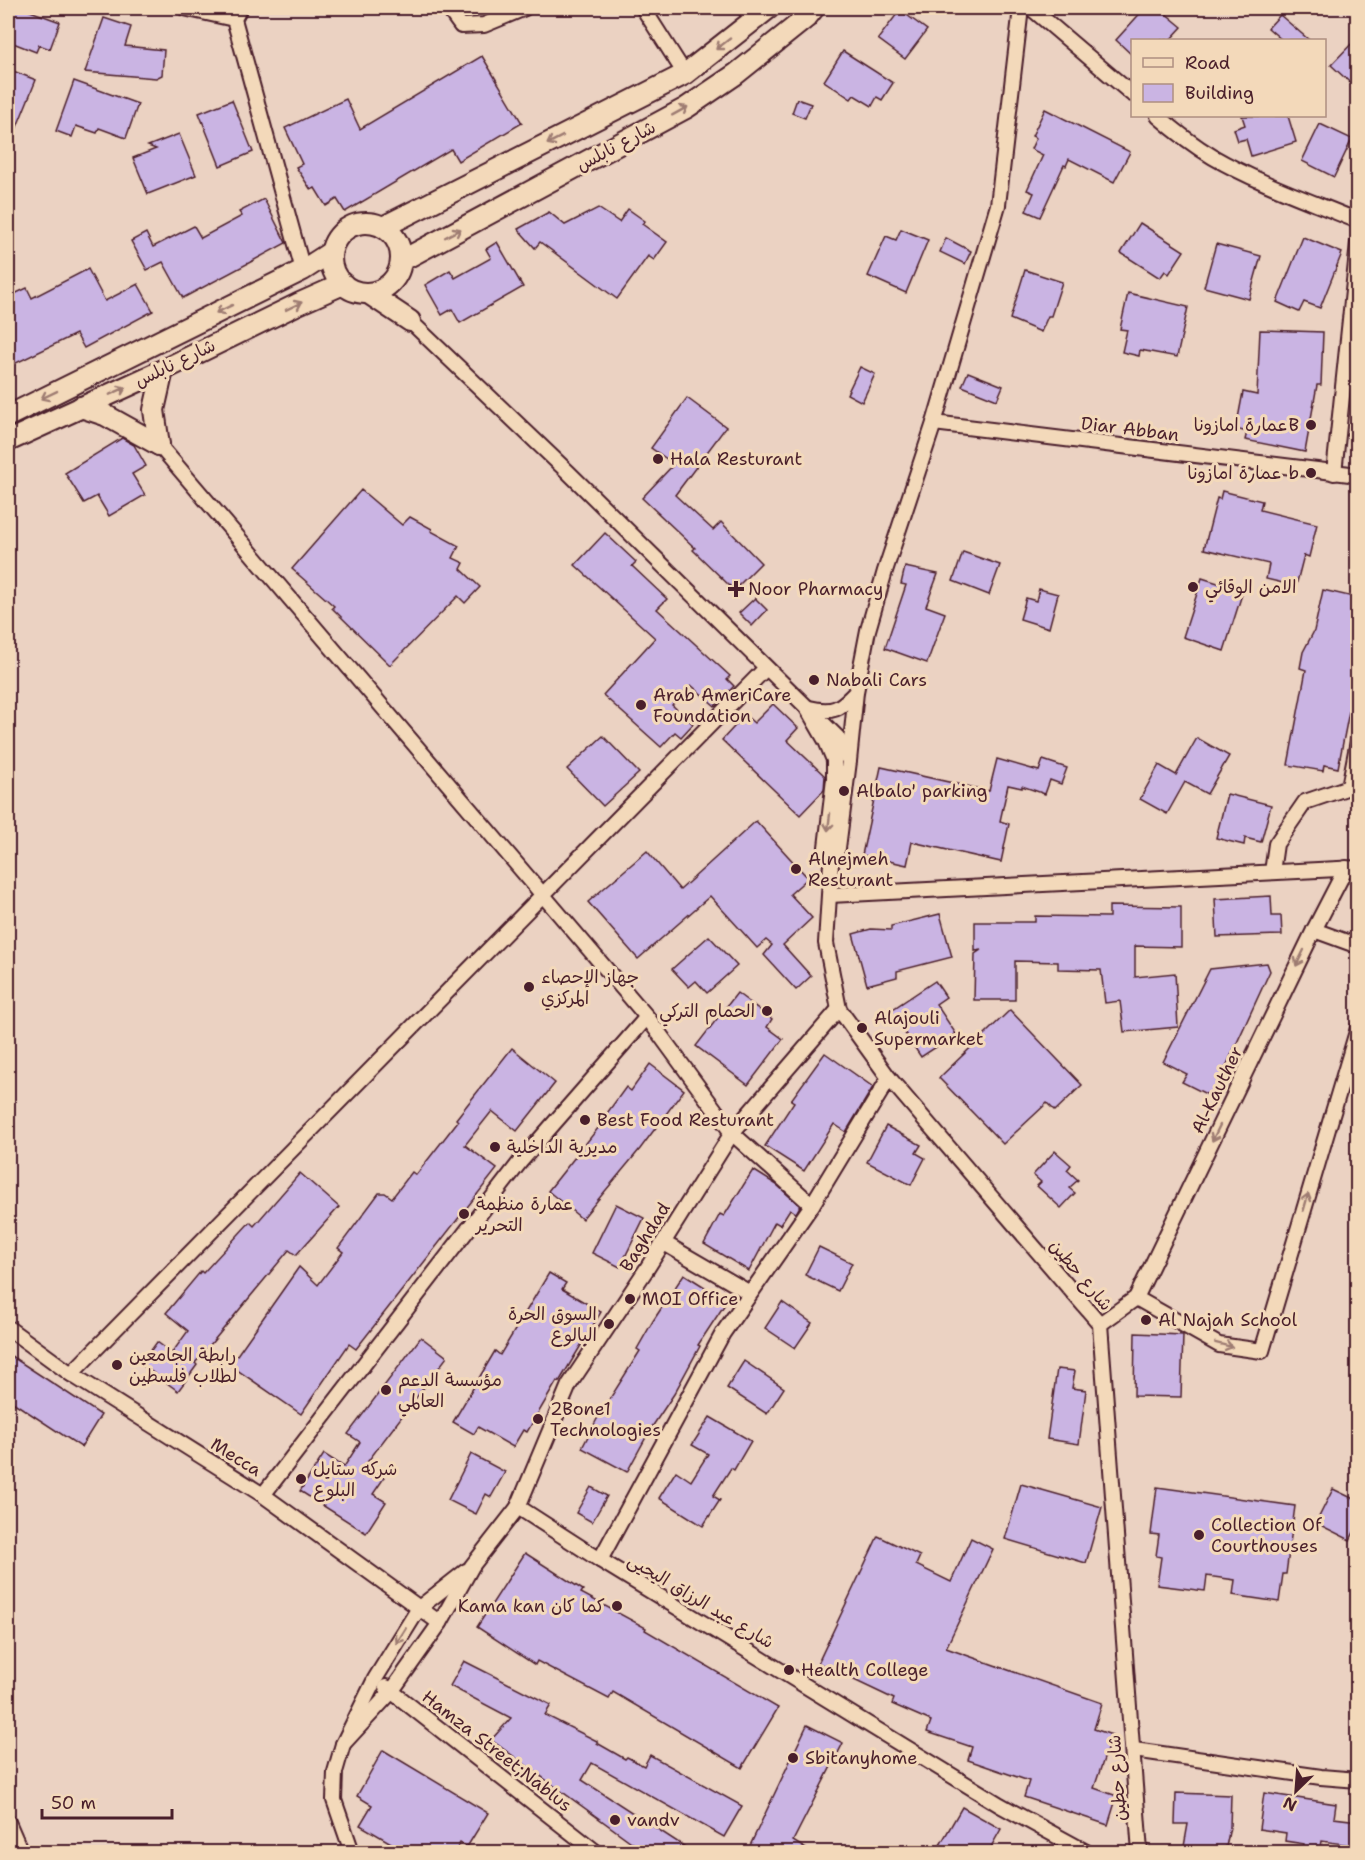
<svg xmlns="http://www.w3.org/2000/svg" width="1365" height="1860" font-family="'Shantell Sans','Playpen Sans Arabic',sans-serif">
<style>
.building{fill:#cab4e3;stroke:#4a1f2b;stroke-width:1.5}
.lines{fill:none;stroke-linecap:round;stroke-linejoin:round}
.street-casing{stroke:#4a1f2b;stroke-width:18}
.secondary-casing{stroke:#4a1f2b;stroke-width:24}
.street{stroke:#f3d9ba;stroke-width:14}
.secondary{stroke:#f3d9ba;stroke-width:20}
.oneway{stroke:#9e7c72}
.poi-dot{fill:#4a1f2b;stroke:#f3d9ba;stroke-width:2}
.labels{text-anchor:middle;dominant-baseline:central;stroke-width:6;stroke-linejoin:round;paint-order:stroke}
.street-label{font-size:18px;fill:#4a1f2b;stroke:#f3d9ba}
.poi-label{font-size:18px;fill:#4a1f2b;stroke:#f3d9ba;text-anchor:start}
</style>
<rect width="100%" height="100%" fill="#ebd2c2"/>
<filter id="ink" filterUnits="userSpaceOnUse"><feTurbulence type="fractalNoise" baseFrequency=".0167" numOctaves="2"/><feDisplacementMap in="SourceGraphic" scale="12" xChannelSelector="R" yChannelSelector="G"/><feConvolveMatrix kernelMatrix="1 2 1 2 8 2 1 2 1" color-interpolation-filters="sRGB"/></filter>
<g filter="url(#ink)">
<g class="building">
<path d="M8,8h14l38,14 -10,27 -11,-4 -3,7 -28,-11z"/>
<path d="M1145,8h14l23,19 -12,13h-38v15l-16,-15z"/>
<path d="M900,10l27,20 -22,29 -27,-20z"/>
<path d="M1280,15l29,25h-27l-14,-12z"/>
<path d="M104,18l27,9 -6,19 39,4 -2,25 -6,3 -71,-6z"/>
<path d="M1358,37v53l-27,-25z"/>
<path d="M843,51l50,32 -11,17 -5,-3 -5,9 -18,-11 -3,4 -27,-18z"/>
<path d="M482,56l40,67 -64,38 -7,-12 -106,63 -8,-13 -11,7 -11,-18 -4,2 -15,-23 6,-3 -17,-36 61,-29 14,30z"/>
<path d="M8,69l28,11 -28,69z"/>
<path d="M74,81l64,23 -12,34 -27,-10 -2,5 -21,-7 -4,11 -16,-6z"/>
<path d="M797,99l14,5 -6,14 -13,-5z"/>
<path d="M232,100l21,52 -33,14 -21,-53z"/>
<path d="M1045,109l85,43 -16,30 -45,-23 -3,7 -2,-1 -24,52 -14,-6 8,-18 -7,-3 16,-35 -12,-6 5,-11 -4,-2z"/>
<path d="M1242,116h46l8,26 -45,14 -5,-17 -8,2 -4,-12 11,-4z"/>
<path d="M1320,124l32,15 -18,38 -32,-16z"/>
<path d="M179,134l17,41 -48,19 -15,-36 23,-9 -8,-3z"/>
<path d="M264,199l22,44 -103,55 -20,-36 -16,8 -16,-29 15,-8 7,14 41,-21 7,12 41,-22 -3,-4z"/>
<path d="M598,208l21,14 9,-13 17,12 -3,3 25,18 -13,18 -6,-4 -31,43 -77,-57 -5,6 -17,-19 31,-17 16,13z"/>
<path d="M1140,223l44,28 -15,23 -4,-3 -5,7 -39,-25z"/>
<path d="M901,229l27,11 -22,53 -38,-17 18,-40 10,4z"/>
<path d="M1303,237l39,16 -22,55 -16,-6 -5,10 -22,-10z"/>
<path d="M946,238l25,13 -6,13 -25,-12z"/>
<path d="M497,242l26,45 -63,36 -8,-14 -10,6 -17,-30 25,-15 5,8 36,-20 -5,-9z"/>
<path d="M1216,244l45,12 -12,43 -45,-12z"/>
<path d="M88,269l17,32 33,-17 15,27 -69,37 -8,-14 -64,31 -4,-11v-57l19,-9 5,10z"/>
<path d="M1025,270l37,12 -11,34h-3l-7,16 -31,-13z"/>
<path d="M1128,293l60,14 -11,50 -37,-7 -1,6 -17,-4 5,-22 -7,-1z"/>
<path d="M1260,330l63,2 -2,53h-4l-12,67 -60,-12 2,-8 -11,-3 7,-37 14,3z"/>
<path d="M860,367l15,7 -13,28 -15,-8z"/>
<path d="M968,372l35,14 -6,14 -35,-14z"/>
<path d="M687,398l39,29 -51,68 38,35 8,-8 40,41 -27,27 -41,-40 2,-2 -53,-50 32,-34 -23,-16z"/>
<path d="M122,438l12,7 12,21 -14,8 13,21 -36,21 -12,-20 -13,7 -19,-30z"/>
<path d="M361,490l41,35 8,-8 22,12 -1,2 28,15 -6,12 11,5 -3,6 19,18 -15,16 -7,-7 -68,69 -58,-57 2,-2 -42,-37z"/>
<path d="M1222,491l40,10 -2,9 57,14 -8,33 -5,-2 -8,31 -30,-7 3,-15 -65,-15 13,-51 3,1z"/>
<path d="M605,533l31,29 -4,4 35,33 -10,10 73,67 -3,3 7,7 -19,20 -24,-21 -19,20 21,19 -12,13 -6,-5 -14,15 -58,-52 52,-57 -80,-73z"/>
<path d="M963,552l37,13 -11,30 -36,-14z"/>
<path d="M905,567l33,7 -12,32 19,7 -18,50 -42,-15 21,-63 -5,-1z"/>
<path d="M1202,578l41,13 -19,60 -41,-14z"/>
<path d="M1039,589l19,5 -9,34 -29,-9 6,-21 10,3z"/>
<path d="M1323,590l35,8v54l-9,38 4,1 -15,77 -14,-3 -1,6 -35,-6 18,-95 -6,-2 3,-16 11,-21z"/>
<path d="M755,598l12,12 -15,16 -13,-13z"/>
<path d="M773,704l25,24 -11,12 38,36 -1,14 -24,25 -78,-75 23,-25 9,8z"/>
<path d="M603,736l36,37 -36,33 -36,-37z"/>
<path d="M1197,738l32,18 -22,38 -22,-12 -18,32 -27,-15 19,-34 17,10z"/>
<path d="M997,759l42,12 4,-11 24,8 -6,16 -11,-4 -5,14 -23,-8v2l-14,-3 -8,36 9,3 -8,38 -89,-20 -5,23 -45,-10 19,-88 108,24z"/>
<path d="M1227,794l44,11 -10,37 -16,-4 -1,7 -28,-7z"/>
<path d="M756,821l52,57 -18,16 22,24 -29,27 28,31 -15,14 -32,-35 8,-10 -6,-5 -9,8 -47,-52 -72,63 -50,-57 59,-51 33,39z"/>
<path d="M1271,896l1,20h9l1,19 -65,2 -2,-38z"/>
<path d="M1109,906l72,1v40l-46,-1v31l40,-4 3,54 -54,5 -4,-31 -15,2 -4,-33 -43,-1v-7l-43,-1v39h-41l1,-46 6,-4 -6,1v-29h60v-6l74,1z"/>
<path d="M940,914l12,43 -55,14v6l-30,8 -14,-51 18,-5 20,1v-4z"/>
<path d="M709,936l28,30 -30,27 -11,-12 -7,6 -17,-18z"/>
<path d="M1267,963l3,8 -58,126 -30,-15 5,-8 -24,-12 47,-93z"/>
<path d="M935,981l11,16 -10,7 20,30 -35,23 -31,-46z"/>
<path d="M737,993l35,26 -5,8 16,12 -35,46 -52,-39z"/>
<path d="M1010,1010l72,75 -27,26 -8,-8 -44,41 -64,-66z"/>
<path d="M512,1048l43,35 -38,48 -25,-20 -27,34 32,24 -141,180 -7,-5 -48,70 -71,-49 69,-98 19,18 25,-33 -5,-4 41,-55h6l7,5 20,-26 4,3 42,-54 -2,-2z"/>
<path d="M825,1053l48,34 -27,45 -12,-8 -30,47 -39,-25 29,-44 -3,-2z"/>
<path d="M650,1064l34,26 -44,59 -58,70 -34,-28 55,-69 -1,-2 24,-33 5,4z"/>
<path d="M886,1126l35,19 -5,8 9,5 -14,27 -44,-23z"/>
<path d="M1055,1151l16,14 -4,5 11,10 -9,8 6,5 -14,15 -24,-22 4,-4 -8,-7z"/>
<path d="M753,1170l24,15 23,21 -4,7 -6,-4 -10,16 -5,-3 -26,49 -45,-27 16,-30 4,2z"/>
<path d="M300,1173l39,34 -43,48 -7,-5 -94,113 2,2 -19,26 -37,-27 16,-22 15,11 16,-22 -22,-18 35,-42 2,2 47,-51 4,4z"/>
<path d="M616,1204l28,14 -24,49 -28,-14z"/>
<path d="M819,1247l33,16 -14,28 -33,-16z"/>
<path d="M549,1273l17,10 -4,6 39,23 -42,70 -2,-1 -30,51 -4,-2 -10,17 -35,-20 -4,7 -21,-12 42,-71 5,4z"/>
<path d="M684,1274l43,27 -29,44 2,1 -26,48 -24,36 -23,42 -45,-24 15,-29 43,-68 -3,-2 16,-28z"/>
<path d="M782,1302l30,21 -17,25 -30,-20z"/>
<path d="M1135,1333l48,2 -2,62 -47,-1z"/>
<path d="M421,1337l26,20 -82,108 19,13 -11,16 13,8 -20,31 -66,-42 24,-37 20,13 16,-25 -12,-8z"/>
<path d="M8,1354l93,61 -20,32 -73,-48z"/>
<path d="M744,1361l40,27 -17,26 -40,-26z"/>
<path d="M1057,1369l18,2 -3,17 14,2 -7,54 -32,-5z"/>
<path d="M710,1417l41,24 -17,29 -3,-2 -18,28 7,4 -17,26 -44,-28 17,-27 15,10 17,-27 -16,-9z"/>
<path d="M471,1454l34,18 -14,25 -5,-3 -10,20 -28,-14z"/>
<path d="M1021,1484l81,23 -16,56 -81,-24z"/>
<path d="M591,1487l16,9 -15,26 -16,-9z"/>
<path d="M1157,1487l138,19 -9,68h-3l-4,28 -46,-7 2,-15 -28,-4 -2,15 -48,-6 4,-28 -5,-1 3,-21 -8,-1z"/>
<path d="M1333,1489l25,12v23l-8,16 -34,-17z"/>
<path d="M878,1536l42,20 -4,9 35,17 20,-44 22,11 -47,99 156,55 -8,26 18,6 -18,53 23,8 -9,29 -84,-28 5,-16 -61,-21 4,-13 -45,-15 4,-11 -39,-17 2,-5 -76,-36z"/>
<path d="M525,1553l58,37 -2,3 65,35 -1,2 133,78 -36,60 -129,-76 -4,7 -72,-38 -2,4 -58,-38z"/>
<path d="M464,1661l87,44 -6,10 52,26v2l28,16 2,-2 17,9 6,-11 92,51 -18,31 -132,-74 -10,17 111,72h-48l-154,-112 20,-22 -61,-32z"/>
<path d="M807,1725l36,18 -50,98 18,11h-64z"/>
<path d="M383,1750l105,63 -21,34 -7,-4 -5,9h-60l3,-5 -38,-22 12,-20 -15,-9z"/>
<path d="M1176,1793l55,2 -1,32 -5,25h-42l5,-28h-13z"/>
<path d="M1264,1793l72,11 -2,14 24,3v25l-36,-5 -2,11 -17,-1 1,-7 -19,-3 1,-8 -27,-4z"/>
<path d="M962,1807l39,22 -13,23h-52z"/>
</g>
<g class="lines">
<g class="street-casing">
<g id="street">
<path d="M184,8l50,11"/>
<path d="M240,8l-6,11 69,251"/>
<path d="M448,8l13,18 23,-1 41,-17"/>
<path d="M643,8l42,66"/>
<path d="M744,8l11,11"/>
<path d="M1031,8l101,86"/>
<path d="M1158,116c17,15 35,29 55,41 45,26 97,44 145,64"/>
<path d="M410,321l158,151 269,265 12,24 -11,87 -7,15"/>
<path d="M934,423l424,52"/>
<path d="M159,445l488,572 85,116 80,72"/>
<path d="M1334,473l24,-230"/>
<path d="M807,708l19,33 8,19v19l-8,68 5,16 -5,80 13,66 50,69 211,246 40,528"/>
<path d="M809,708c24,6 31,1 47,-16"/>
<path d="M849,761l7,-69 12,-62 17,-59 49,-148 64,-218 23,-197"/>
<path d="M1272,872l4,-28 29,-42 44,-15 9,-46"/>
<path d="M830,895l528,-27"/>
<path d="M1314,930l44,16"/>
<path d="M664,1243l86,50"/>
<path d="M1136,1298l83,47 43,6 96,-323"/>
<path d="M1100,1324l36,-26 178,-368 32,-62"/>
<path d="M8,1328l63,46 192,121 177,128"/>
<path d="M71,1374l695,-706"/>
<path d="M263,1495l257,-333 127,-145"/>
<path d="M518,1507l51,-122 77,-115 86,-137 107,-124"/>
<path d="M600,1560l123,-227 89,-128 77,-127"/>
<path d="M386,1687l210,165"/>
<path d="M343,1744l48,-52 49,-69 32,-57 46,-59 82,53 400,245 86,47"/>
<path d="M1134,1750l187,27 37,3"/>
<path d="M8,1822l13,30"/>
<path d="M352,1852l-18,-52 1,-28 8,-28 32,-65 44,-71 47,-37"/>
</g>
</g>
<g class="secondary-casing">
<g id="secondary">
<circle cx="366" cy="258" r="35"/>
<path d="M383,227l302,-153 84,-66"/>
<path d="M401,261l285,-153 50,-34 70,-56 8,-10"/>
<path d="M368,293l42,28"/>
<path d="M81,407l24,8 54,30"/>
<path d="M8,416l295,-146 28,-18"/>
<path d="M8,441l155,-71 135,-66 45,-20"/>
<path d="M159,445l-5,-35 9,-40"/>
</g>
</g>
<use href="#street" class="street"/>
<use href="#secondary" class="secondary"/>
</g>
<defs><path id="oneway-shaft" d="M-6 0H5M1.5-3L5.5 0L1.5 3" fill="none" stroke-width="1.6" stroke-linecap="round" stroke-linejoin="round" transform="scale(1.5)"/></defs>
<g class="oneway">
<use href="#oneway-shaft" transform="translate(723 44) rotate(142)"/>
<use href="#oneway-shaft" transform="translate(680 111) rotate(-29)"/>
<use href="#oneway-shaft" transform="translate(555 140) rotate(153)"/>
<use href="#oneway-shaft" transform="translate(453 233) rotate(-28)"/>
<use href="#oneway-shaft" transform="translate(294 306) rotate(-26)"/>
<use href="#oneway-shaft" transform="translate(224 309) rotate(154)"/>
<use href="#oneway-shaft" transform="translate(118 391) rotate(-24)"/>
<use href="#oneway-shaft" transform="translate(49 395) rotate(154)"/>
<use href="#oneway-shaft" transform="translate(829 822) rotate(97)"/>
<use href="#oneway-shaft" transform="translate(1300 958) rotate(116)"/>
<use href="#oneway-shaft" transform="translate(1216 1133) rotate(116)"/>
<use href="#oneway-shaft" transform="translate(1306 1202) rotate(-74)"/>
<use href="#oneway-shaft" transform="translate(1224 1345) rotate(14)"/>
<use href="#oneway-shaft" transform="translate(401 1636) rotate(122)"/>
</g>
</g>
<g class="poi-dot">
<circle cx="1311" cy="425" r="6"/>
<circle cx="658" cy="459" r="6"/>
<circle cx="1311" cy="473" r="6"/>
<circle cx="1193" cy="587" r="6"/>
<path d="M733 580h6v6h6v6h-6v6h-6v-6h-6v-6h6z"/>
<circle cx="814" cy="680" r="6"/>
<circle cx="641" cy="705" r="6"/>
<circle cx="844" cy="791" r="6"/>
<circle cx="796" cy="869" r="6"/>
<circle cx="529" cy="987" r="6"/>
<circle cx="767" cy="1011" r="6"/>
<circle cx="862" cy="1028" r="6"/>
<circle cx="585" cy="1120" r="6"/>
<circle cx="495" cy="1147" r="6"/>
<circle cx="464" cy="1214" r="6"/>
<circle cx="630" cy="1299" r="6"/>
<circle cx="1146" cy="1320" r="6"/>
<circle cx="609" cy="1324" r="6"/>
<circle cx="117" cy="1365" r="6"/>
<circle cx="386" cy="1390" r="6"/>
<circle cx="538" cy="1419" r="6"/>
<circle cx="301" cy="1479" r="6"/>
<circle cx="1199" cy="1535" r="6"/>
<circle cx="617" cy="1606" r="6"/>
<circle cx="789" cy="1670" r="6"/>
<circle cx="793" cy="1758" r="6"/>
<circle cx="615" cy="1820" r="6"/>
</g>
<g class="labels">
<g class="street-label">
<text transform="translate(616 146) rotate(-28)">شارع نابلس</text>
<text transform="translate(175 363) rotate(-26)">شارع نابلس</text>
<text transform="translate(1130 429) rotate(7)">Diar Abban</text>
<text transform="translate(1217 1090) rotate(-64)">Al-Kauther</text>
<text transform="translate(645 1237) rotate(-58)">Baghdad</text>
<text transform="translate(1081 1275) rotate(50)">شارع حطين</text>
<text transform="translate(236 1457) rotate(32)">Mecca</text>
<text transform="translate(701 1601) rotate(31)">شارع عبد الرزاق اليحيى</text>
<text transform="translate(497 1751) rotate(38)">Hamza Street;Nablus</text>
<text transform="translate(1117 1778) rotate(-94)">شارع حطين</text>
</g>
<g class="poi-label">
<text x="1299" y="425" text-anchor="end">عمارة امازوناB</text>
<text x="670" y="459">Hala Resturant</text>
<text x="1299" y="473" text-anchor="end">عمارة امازونا b</text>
<text x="1205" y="587">الامن الوقائي</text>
<text x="748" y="589">Noor Pharmacy</text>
<text x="826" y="680">Nabali Cars</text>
<text x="653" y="695">Arab AmeriCare<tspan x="653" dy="21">Foundation</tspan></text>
<text x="856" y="791">Albalo' parking</text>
<text x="808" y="859">Alnejmeh<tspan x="808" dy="21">Resturant</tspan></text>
<text x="541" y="977">جهاز الإحصاء<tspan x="541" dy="21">المركزي</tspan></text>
<text x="755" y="1011" text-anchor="end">الحمام التركي</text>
<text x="874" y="1018">Alajouli<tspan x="874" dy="21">Supermarket</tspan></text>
<text x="597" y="1120">Best Food Resturant</text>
<text x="507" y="1147">مديرية الداخلية</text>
<text x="476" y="1204">عمارة منظمة<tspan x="476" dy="21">التحرير</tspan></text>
<text x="642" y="1299">MOI Office</text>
<text x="597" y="1314" text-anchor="end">السوق الحرة<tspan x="597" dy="21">البالوع</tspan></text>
<text x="1158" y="1320">Al Najah School</text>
<text x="129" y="1355">رابطة الجامعين<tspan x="129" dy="21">لطلاب فلسطين</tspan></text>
<text x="398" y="1380">مؤسسة الدعم<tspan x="398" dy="21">العالمي</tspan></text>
<text x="550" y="1409">2Bone1<tspan x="550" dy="21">Technologies</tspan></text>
<text x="313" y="1469">شركه ستايل<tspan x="313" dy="21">البلوع</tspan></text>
<text x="1211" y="1525">Collection Of<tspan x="1211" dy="21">Courthouses</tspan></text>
<text x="605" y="1606" text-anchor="end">Kama kan كما كان</text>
<text x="801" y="1670">Health College</text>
<text x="805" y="1758">Sbitanyhome</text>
<text x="627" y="1820">vandv</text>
</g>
</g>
<rect width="1365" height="1860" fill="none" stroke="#f3d9ba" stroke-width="30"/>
<rect x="15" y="15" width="1335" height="1830" fill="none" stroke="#4a1f2b" stroke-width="2" filter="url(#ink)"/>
<rect x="1131" y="39" width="195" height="78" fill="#f3d9ba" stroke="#af8f81" stroke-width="1.5"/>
<rect x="1143" y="58" width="30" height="9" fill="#f3d9ba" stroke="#af8f81" stroke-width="1.5"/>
<text x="1185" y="69" font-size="18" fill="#4a1f2b">Road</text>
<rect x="1143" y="84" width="30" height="18" fill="#cab4e3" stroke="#af8f81" stroke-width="1.5"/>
<text x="1185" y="99" font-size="18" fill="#4a1f2b">Building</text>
<g transform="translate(1296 1791) rotate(205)" stroke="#f3d9ba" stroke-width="4.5" paint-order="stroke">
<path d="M0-4.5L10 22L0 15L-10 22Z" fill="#4a1f2b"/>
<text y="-9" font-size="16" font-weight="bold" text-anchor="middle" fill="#4a1f2b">N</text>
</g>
<path d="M42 1809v9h130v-9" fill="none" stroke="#4a1f2b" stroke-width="3"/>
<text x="51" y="1809" font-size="18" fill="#4a1f2b" stroke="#f3d9ba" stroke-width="4.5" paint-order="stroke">50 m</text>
</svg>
